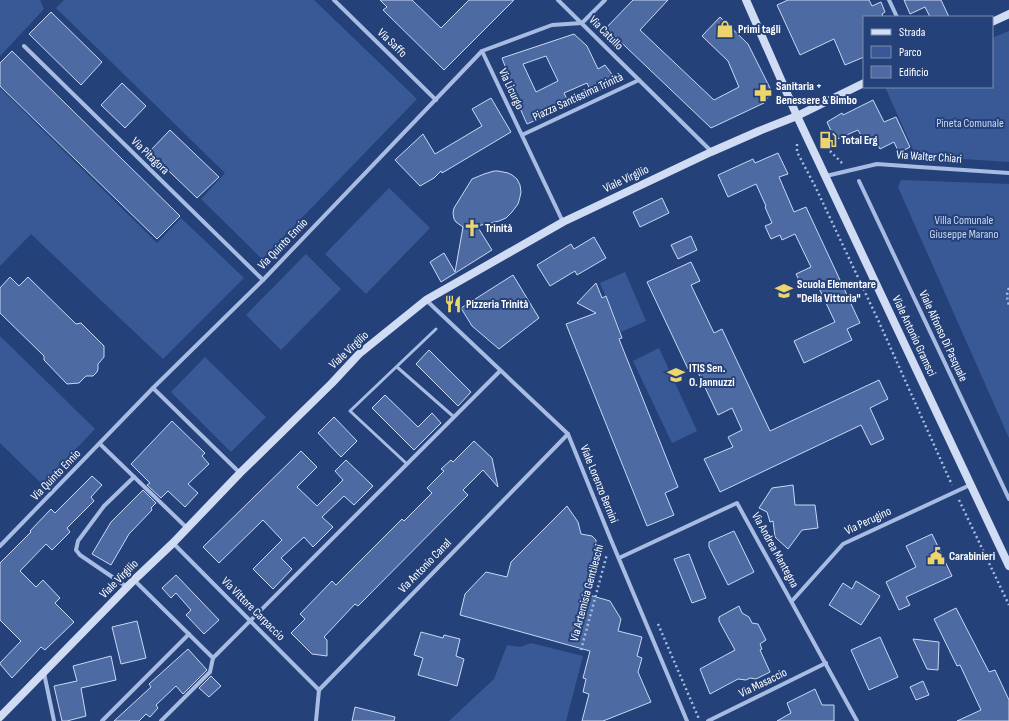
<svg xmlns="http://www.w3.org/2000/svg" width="1009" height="721" font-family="'Sofia Sans Condensed',sans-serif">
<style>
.green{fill:#395996}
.building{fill:#4e6aa2;stroke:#cad8f3;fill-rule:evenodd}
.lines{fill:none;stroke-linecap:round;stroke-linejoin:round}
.path{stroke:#a8bce3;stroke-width:2.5;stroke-dasharray:2 3;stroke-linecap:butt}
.lane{stroke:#a8bce3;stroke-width:3}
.street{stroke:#a8bce3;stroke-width:4}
.secondary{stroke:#d0dcf4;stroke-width:8}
.labels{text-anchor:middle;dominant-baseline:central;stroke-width:4;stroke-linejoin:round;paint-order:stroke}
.poi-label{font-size:12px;font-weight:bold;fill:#fff;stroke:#254179;text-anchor:start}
.street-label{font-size:12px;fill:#fff;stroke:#254179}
.park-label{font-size:12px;fill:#cad8f3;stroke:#254179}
</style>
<rect width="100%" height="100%" fill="#254179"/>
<g class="green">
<path d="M0,0h40l4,9 -44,47z"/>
<path d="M64,0h250l103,99 -155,160 -61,-60 24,-26 -169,-165z"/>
<path d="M1009,31v131l-93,-6 -31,-69h107v-49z"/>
<path d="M0,88l157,155 24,-25 63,60 -81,81 -132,-125 -31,32z"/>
<path d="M901,180l108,4v254l-111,-251z"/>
<path d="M389,188l41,40 -64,66 -41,-40z"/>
<path d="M306,254l35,35 -60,61 -35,-35z"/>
<path d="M625,272l21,49 -25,11 -21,-49z"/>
<path d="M0,336l95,93 -53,55 -42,-41z"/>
<path d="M659,348l38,83 -25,12 -39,-82z"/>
<path d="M205,357l61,60 -35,35 -60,-60z"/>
<path d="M531,643l52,13 -17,65h-117l45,-42 13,-34 13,2z"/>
</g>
<g class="building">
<path d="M380,0h32l29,28 28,-28h45l-70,70 -61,-60 4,-3z"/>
<path d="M633,0h35l-28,30 74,70 25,-13 -11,-26 -26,-25 18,-19 28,27 22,44v4l-1,4 -5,7 -53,25 -105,-100z"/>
<path d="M788,0h81l3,6 9,-4 4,10 -3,2 1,3h-19v40l-19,8 -11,-26 -34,16 -23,-50z"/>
<path d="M904,0h37l8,17h-19l-5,-10 -15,7z"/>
<path d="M51,12l51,50 -21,23 -52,-51z"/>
<path d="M574,34l13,12 11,23 7,-4 6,8 5,10 -24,11 -5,-11 -23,10 6,12 -43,19 -17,-38 2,-1 -10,-27zM546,56l12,25 -22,11 -13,-28z"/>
<path d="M12,51l168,165 -23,23 -157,-153v-23z"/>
<path d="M122,83l24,23 -21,22 -24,-23z"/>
<path d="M491,98l20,34 -69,41 -1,-2 -7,7 -14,8 -25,-26 28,-26 12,20 47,-28 -10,-17z"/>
<path d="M873,100l11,22 12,-5 14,30 -11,6 -5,-11 -14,7 -5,-9 -9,5 -8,-15 -23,10 -8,-18 15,-9 1,2z"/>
<path d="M170,130l49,47 -22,21 -48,-46z"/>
<path d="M778,153l10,21 -9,3 15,35 12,-5 54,116 -13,6 5,11 -48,23 -10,-22 41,-19 -19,-40 -13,6 -7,-14 15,-7 -16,-33 -13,6 -2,-5 -9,4 -6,-13 7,-3 -7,-16 1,-1 -10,-22 -28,13 -10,-22 35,-16 2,4z"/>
<path d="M494,171h4l10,2 4,2 5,4 3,6 1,7 -1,5 -2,7 -6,8 -6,6 -7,3 -22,5 15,24 -51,32 -11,-20 14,-9 11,19 8,-45 -7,-5 -2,-3 -1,-6 1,-5 18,-29 12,-5z"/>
<path d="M662,198l7,15 -29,14 -7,-15z"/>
<path d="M691,236l6,14 -19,9 -7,-14z"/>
<path d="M594,237l12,21 -29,17 -2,-4 -25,15 -13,-21 34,-21 3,5z"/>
<path d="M691,262l9,19 -9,4 23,48 8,-4 48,102 109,-51 9,19 -18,9 14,31 -13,6 -10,-20 -141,67 -16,-33 29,-12 -5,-10 14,-7 -10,-22 -14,7 -23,-49 -7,3 -41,-87z"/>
<path d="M513,275l26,43 -40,31 -27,-23 -11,-18z"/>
<path d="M10,277l9,9 9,-9 48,47 5,-1 23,23v11l-6,7v5l-1,3 -4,4h-7l-7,7 -12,1 -23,-24v-4l-44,-43v-25z"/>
<path d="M596,283l6,15 4,-2 16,42 -3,1 59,148 -13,6 9,22 -27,11 -81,-202 30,-11 -19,-10z"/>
<path d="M429,350l42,42 -13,14 -42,-42z"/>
<path d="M385,395l33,32 14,-14 9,10 -27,27 -42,-42z"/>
<path d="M334,417l23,24 -16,16 -23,-24z"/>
<path d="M172,421l33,32 -3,3 7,8 -21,20 10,9 -13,14 -17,-16 -7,7 -14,-13 3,-2 -19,-19z"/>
<path d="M474,441l18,17 6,29 -15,-17 -20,20 5,5 -110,111 -3,-2 -31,33 3,3v16l-15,-2 -21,-21 14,-14 -5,-5 32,-33 4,4 66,-66 2,2 28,-28 -5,-5 17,-17 -3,-2 10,-9 2,2z"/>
<path d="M301,451l16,16 -20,20 20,19 26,-26 -8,-9 11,-11 27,26 -19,19 -10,-9 -22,21 11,10 -20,20 -9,-10 -23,21 11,11 -19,20 -20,-20 29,-29 -19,-20 -44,43 -16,-16z"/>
<path d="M92,476l10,9 -11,12 3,4 -27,27 3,4 -18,18 -6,-6 -26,27 16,16 7,-7 17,18 -5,5 19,19 -29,28 -4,-3 -29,31 -12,-14v-1l21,-22 -21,-21v-57l31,-31 -1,-1 21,-22 4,4z"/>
<path d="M793,485l2,20h20l3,23 -16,2 -14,19 -13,-12 -2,-16 -3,1 -3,-10 -8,-4 13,-20z"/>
<path d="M143,490l13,13 -5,5 1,2 -23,24 -18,31 -19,-11 19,-32z"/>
<path d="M567,506l11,16 3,12 11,2 4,4v15l4,1 -11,39 21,6 11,18 -3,12 24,6 -5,19 5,2 -4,14 13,30 -48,19h-21l7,-27 -6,-2 3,-13 -3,-1 7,-27 -130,-36 5,-21 21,-22 21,5 4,-15z"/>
<path d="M734,531l20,41 -26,13 -19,-38v-5z"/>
<path d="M932,534l20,42 -46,21 4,8 -11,5 -13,-28 30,-15 -10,-21z"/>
<path d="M689,554l17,44 -14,5 -18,-44z"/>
<path d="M176,575l43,45 -15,14 -18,-19 5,-5 -15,-17 -5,5 -9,-10z"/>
<path d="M856,581l24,15 -19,29 -32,-20 14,-22 9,6z"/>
<path d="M739,606l3,7 7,4 3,6 6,1 8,16 -6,4 2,5 -2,1 10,22 -14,7 -6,-1 -4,2 -8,-1 -28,15 -10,-25 35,-19 -16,-29v-4z"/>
<path d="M956,608l33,64 6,-2 14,30v21h-52l24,-11 -21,-45 -3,1 -23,-47z"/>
<path d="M137,621l9,37 -25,6 -9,-37z"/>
<path d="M421,632l22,6 1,-3 16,4 -4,17 8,3 -7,27 -39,-11 5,-17 -9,-3z"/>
<path d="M880,637l18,40 -29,13 -18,-40z"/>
<path d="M913,639l26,3 -1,28 -11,-1z"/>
<path d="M188,649l19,21 -24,24 -7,-8 -20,19 2,3 -8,9 -4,-3 -7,7h-25l37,-34 -2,-3z"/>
<path d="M111,656l5,24 -35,8 5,28 -19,5h-5l-8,-35 23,-5 -4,-15z"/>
<path d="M211,676l10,10 -12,11 -10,-9z"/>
<path d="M923,681l6,14 -13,5 -6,-13z"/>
<path d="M815,689l7,16h12v16h-57l14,-8 -4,-10z"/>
<path d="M355,707l40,10 -1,4h-42z"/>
</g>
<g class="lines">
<g class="path">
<path d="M797,144v8l18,34 64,136 73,163"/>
<path d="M830,151l12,12"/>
<path d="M1009,288c-3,6 -2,11 0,17"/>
<path d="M959,500l50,105"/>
<path d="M658,624l41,95"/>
<path d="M581,650l26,-96"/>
</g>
<g class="lane">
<path d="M397,367l57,50"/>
<path d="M407,464l-57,-53 86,-82"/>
</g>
<g class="street">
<path d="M334,0l102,100"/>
<path d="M558,0l81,80"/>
<path d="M889,0l8,17"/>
<path d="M24,46l239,234"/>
<path d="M482,51l81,171"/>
<path d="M522,135l117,-55 72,71"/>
<path d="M826,176l51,-12 42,3 90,6"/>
<path d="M859,181l150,318"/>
<path d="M426,300l142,134 43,106 76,181"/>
<path d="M153,388l87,85"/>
<path d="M100,444l87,84"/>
<path d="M173,543l146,147"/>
<path d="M0,546l153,-158 110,-108 219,-229 70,-26 30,-2 23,-23"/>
<path d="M619,558l118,-55 120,218"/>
<path d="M134,580l79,78 287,-287"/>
<path d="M127,587l-47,-32 -4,-5 2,-9 26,-35 30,-29"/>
<path d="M792,601l51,-57 127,-59"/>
<path d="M44,673l10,48"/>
<path d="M102,721l87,-87"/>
<path d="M161,721l49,-49 3,-14"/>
<path d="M316,721l3,-31 249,-256"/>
<path d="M708,721l118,-58"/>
</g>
<g class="secondary">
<path d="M746,0l51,116 212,450"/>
<path d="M992,22l17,-8"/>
<path d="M0,717l134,-137 39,-37 67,-70 92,-90 27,-29 67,-54 137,-78 148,-70 48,-21 38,-15 67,-33"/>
</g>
</g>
<defs>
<g id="shop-bare" transform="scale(1.38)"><path d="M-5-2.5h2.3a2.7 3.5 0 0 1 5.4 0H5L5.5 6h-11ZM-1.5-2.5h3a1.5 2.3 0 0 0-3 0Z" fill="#ecd56c" stroke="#254179" stroke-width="2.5" paint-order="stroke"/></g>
<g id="pharmacy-bare" transform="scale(1.38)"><path d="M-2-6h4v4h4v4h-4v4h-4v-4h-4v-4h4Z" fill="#ecd56c" stroke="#254179" stroke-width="2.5" paint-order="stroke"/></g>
<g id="fuel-bare" transform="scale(1.38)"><path d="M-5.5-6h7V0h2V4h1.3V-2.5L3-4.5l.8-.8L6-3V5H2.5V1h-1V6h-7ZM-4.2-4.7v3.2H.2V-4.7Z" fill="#ecd56c" stroke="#254179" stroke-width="2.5" paint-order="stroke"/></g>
<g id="church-bare" transform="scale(1.38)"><path d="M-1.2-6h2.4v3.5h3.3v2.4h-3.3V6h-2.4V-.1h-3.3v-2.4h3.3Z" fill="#ecd56c" stroke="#254179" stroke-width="2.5" paint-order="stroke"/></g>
<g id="school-bare" transform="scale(1.38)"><path d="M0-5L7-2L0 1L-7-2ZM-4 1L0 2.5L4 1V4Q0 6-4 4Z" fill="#ecd56c" stroke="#254179" stroke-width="2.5" paint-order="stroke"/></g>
<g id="restaurant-bare" transform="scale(1.38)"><path d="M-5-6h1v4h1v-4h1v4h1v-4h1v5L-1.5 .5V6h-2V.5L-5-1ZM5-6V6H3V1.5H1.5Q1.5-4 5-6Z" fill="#ecd56c" stroke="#254179" stroke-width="2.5" paint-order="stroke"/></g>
<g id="university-bare" transform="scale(1.38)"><path d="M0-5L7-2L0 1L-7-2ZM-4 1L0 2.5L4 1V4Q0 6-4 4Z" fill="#ecd56c" stroke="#254179" stroke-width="2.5" paint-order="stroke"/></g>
<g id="civic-bare" transform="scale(1.38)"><path d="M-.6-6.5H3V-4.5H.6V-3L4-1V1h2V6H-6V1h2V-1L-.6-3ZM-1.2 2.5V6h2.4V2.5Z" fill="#ecd56c" stroke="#254179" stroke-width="2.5" paint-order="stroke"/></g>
</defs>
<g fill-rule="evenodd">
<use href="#shop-bare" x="725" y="29"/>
<use href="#pharmacy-bare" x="763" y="93"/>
<use href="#fuel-bare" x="828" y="140"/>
<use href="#church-bare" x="472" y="228"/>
<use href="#school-bare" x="784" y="291"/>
<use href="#restaurant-bare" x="453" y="304"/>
<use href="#university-bare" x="676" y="375"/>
<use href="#civic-bare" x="936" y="556"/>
</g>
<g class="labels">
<g class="poi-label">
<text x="738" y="29">Primi tagli</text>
<text x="776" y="86">Sanitaria +<tspan x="776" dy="14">Benessere &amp; Bimbo</tspan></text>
<text x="841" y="140">Total Erg</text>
<text x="485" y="228">Trinità</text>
<text x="797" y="284">Scuola Elementare<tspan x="797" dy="14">"Della Vittoria"</tspan></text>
<text x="466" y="304">Pizzeria Trinità</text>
<text x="689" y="368">ITIS Sen.<tspan x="689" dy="14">O. Jannuzzi</tspan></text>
<text x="949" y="556">Carabinieri</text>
</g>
<g class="street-label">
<text transform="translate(606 33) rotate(45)">Via Catullo</text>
<text transform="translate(392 43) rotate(44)">Via Saffo</text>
<text transform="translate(511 89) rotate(65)">Via Licurgo</text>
<text transform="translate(578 97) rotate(-25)">Piazza Santissima Trinità</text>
<text transform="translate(150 156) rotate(44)">Via Pitagora</text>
<text transform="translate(929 157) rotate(4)">Via Walter Chiari</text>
<text transform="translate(626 179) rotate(-25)">Viale Virgilio</text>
<text transform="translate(283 244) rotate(-46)">Via Quinto Ennio</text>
<text transform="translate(914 336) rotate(65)">Viale Antonio Gramsci</text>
<text transform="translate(943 336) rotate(65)">Viale Alfonso Di Pasquale</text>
<text transform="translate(349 350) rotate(-43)">Viale Virgilio</text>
<text transform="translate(56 475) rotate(-46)">Via Quinto Ennio</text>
<text transform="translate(599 484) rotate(68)">Viale Lorenzo Bernini</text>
<text transform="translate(868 521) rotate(-25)">Via Perugino</text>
<text transform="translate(775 550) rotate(61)">Via Andrea Mantegna</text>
<text transform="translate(425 566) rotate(-46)">Via Antonio Canal</text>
<text transform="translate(119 579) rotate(-45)">Viale Virgilio</text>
<text transform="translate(587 593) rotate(-75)">Via Artemisia Gentileschi</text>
<text transform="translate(253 609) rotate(45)">Via Vittore Carpaccio</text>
<text transform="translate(763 683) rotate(-26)">Via Masaccio</text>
</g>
<g class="park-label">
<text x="970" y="123">Pineta Comunale</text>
<text x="964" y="220">Villa Comunale<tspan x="964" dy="14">Giuseppe Marano</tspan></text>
</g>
</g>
<rect x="863" y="16" width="130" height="72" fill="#254179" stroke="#7c8daf"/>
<rect x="871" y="29" width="20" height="6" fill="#d0dcf4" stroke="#7c8daf"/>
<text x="899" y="36" font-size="12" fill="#ffffff">Strada</text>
<rect x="871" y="46" width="20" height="12" fill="#395996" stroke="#7c8daf"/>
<text x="899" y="56" font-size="12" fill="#ffffff">Parco</text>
<rect x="871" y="66" width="20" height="12" fill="#4e6aa2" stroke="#7c8daf"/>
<text x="899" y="76" font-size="12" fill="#ffffff">Edificio</text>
</svg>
